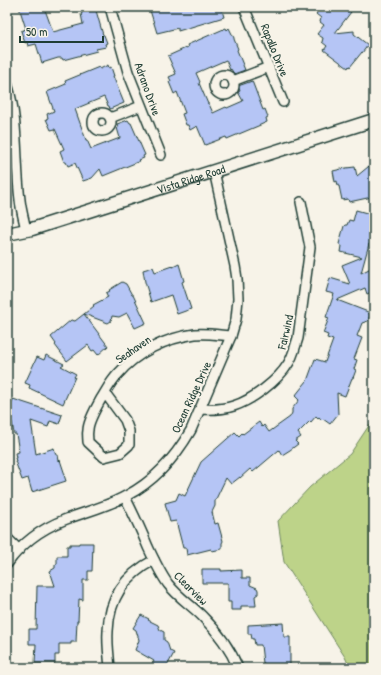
<svg xmlns="http://www.w3.org/2000/svg" width="381" height="675" font-family="'Patrick Hand',sans-serif">
<style>
.green{fill:#bdd389;stroke:#6e885e}
.building{fill:#b5c5f5;stroke:#1f3d34}
.lines{fill:none;stroke-linecap:round;stroke-linejoin:round}
.street-casing{stroke:#1f3d34;stroke-width:12}
.secondary-casing{stroke:#1f3d34;stroke-width:15}
.street{stroke:#f7f3e8;stroke-width:9}
.secondary{stroke:#f7f3e8;stroke-width:12}
.labels{text-anchor:middle;dominant-baseline:central;stroke-width:4;stroke-linejoin:round;paint-order:stroke}
.street-label{font-size:12px;fill:#1f3d34;stroke:#f7f3e8}
</style>
<rect width="100%" height="100%" fill="#f7f3e8"/>
<filter id="ink" filterUnits="userSpaceOnUse"><feTurbulence type="fractalNoise" baseFrequency=".025" numOctaves="2"/><feDisplacementMap in="SourceGraphic" scale="8" xChannelSelector="R" yChannelSelector="G"/><feConvolveMatrix kernelMatrix="1 2 1 2 8 2 1 2 1" color-interpolation-filters="sRGB"/></filter>
<g filter="url(#ink)">
<path class="green" d="M374,418v250h-24l-5,-11 -61,-95 -6,-41 32,-34 40,-33z"/>
<g class="building">
<path d="M19,7h25l9,25 30,-8 -2,-10h1l-1,-3 14,-4 8,28h1l3,8 -2,1 1,3 -10,2 1,2 -34,9 -1,-2h-4l-16,5 -6,-19 -8,2 -1,-4 -2,1 -4,-12 5,-2z"/>
<path d="M149,7h72l3,10 -46,14v-3l-21,5z"/>
<path d="M321,7h24l6,5 -16,21 19,-2v3l14,11 -6,8v-1l-12,15 -1,-1 -1,2 -24,-18 3,-4 -5,-4 1,-4 -6,-4 7,-9 -4,-3 1,-4 -5,-4z"/>
<path d="M226,28l1,2 2,-2 5,10v1l4,10 -1,1 8,20 -11,4 -3,-5 -1,1 -4,-10 -30,13 4,9 -1,1 9,21h1l4,9 13,-6 1,1 16,-7 -5,-9 2,-1 -2,-5 14,-5 11,29 2,-1 3,8 -2,1 1,4 -9,4 -31,13 -1,-2 -21,8 -8,-19 -7,4 -2,-5h-2l-4,-11 3,-1 -8,-21 -3,2 -5,-12 2,-1 -2,-4 7,-3 -8,-18 20,-9 -1,-2z"/>
<path d="M108,65l1,3 2,-1 3,9h-1l11,27 -14,6 -1,-3h-1l-4,-9 -29,12 11,31h1l4,9 29,-11 -3,-10h1l-1,-4 11,-4 2,3h1l14,32 -2,1 1,2 -5,2 1,1 -37,15 -3,-7 -8,9 -9,3 -8,-18 -7,3 -2,-4h-2l-4,-11 4,-2 -9,-20 -4,1 -5,-11 2,-1 -1,-4 7,-3 -7,-19 19,-8 -1,-3 34,-14 1,2z"/>
<path d="M374,162v32l-3,1 1,2 -23,5 -1,-3 -6,1 -3,-14h-1l-1,-5 -2,1 -2,-11 13,-3 9,-1 2,9z"/>
<path d="M356,210l18,5v31l-5,-2 -8,29 10,-5 3,6v17l-7,3 -2,-6 -28,12 31,12 2,3 -2,6 -6,2 -5,13 5,2 -8,21 3,1 -3,9 2,1 -3,8h-1l-7,18 -8,-3 1,21 -8,10 -7,-5 -1,1 -3,-3 -1,1 -2,-2 -5,6 -1,-1 -12,12 3,4 -6,4 3,3 -8,6 -8,5 -3,-5 -26,22 -3,-3 -10,9v-1l-9,7 -5,-6 -11,23v5l-3,6 3,12 3,-1 5,18 -1,2v6l-10,2 -1,-2 -24,6 -1,-7h-3l-7,-27 -6,1 -5,-19 11,-3 3,-7 6,3 16,-34 34,-30 4,4 3,-3 1,1 16,-12 3,5 2,-2 5,7 21,-15 2,-4v-4l7,-9 -4,-4 12,-15 8,-22 10,3 8,-22 -6,-2 1,-3 -5,-2 6,-15 -3,-1 8,-23 -8,-2 4,-14 20,6 -8,-19 20,-8 -21,-5 1,-6 -3,-2 5,-18 1,-1h2l2,-5 4,1z"/>
<path d="M179,264l5,17 -2,1 9,27 -14,5 -6,-19 -20,7 -6,-20 -2,-12 10,-3 2,5 17,-6 1,1z"/>
<path d="M122,282l4,2 6,11h1l13,28 -11,5 -8,-15 -8,4 -7,-1 -1,5 -3,2 -24,-9 10,-8 -1,-1 15,-8 -2,-4 4,-2 -1,-1z"/>
<path d="M84,314l24,32 -10,9 -4,-5 -2,1 -4,-6 -21,16 -12,-16 1,-1 -5,-7 20,-17 4,1z"/>
<path d="M46,355l18,9 -3,2 15,8 -2,3h1l-12,27 -34,-16 1,-3 -5,-2 12,-26 7,3z"/>
<path d="M13,399l49,16 -3,9 -9,-3 -2,6 -17,-6 5,33 18,-6 2,7h2l1,6 1,-1 5,15h-1l2,6 -34,11 -4,-14 -6,2 -7,-19h1l-1,-3h1l-1,-5 4,-1 -3,-18h-2l-2,-12 -5,-2v-8l3,-9 1,1z"/>
<path d="M79,543h14l-1,28h-4v9h-5v20l-4,-1 -1,22h-1l-1,21h-5v2h-12v11h-4v8h-20l1,-19h-7v-15h7l1,-43h18l-5,-15 5,-3v-3l2,-1v-8h10v-10h3v-2h9z"/>
<path d="M202,569h19v2l21,-1v8h8v7l7,3 1,2v4l-3,2 1,10h-15v4h-10v-8h-3v-19h-26z"/>
<path d="M141,615l8,4 -1,1 10,5 2,5 4,2v8l3,2 3,9 4,2 -8,15h-16l4,-7 -19,-11 4,-10 -3,-10 -3,-2z"/>
<path d="M283,623l1,14h6v31h-26v-5h-1l-2,-18h-6l-1,-6h-2l-1,-5h-3v-9z"/>
</g>
<g class="lines">
<g class="street-casing">
<g id="street">
<path d="M110,7l18,65 33,83"/>
<path d="M244,7l39,95"/>
<circle cx="224" cy="85" r="10"/>
<path d="M233,81l36,-14"/>
<path d="M7,83c12,38 8,78 13,117 1,10 4,20 6,30"/>
<circle cx="102" cy="122" r="9"/>
<path d="M110,118l31,-12"/>
<path d="M105,393l20,27 4,11v14l-9,8 -16,4 -16,-15c0,-4 -1,-8 0,-12 0,-8 9,-24 13,-31 5,-8 10,-18 17,-25 19,-22 48,-36 77,-40 12,-1 24,1 36,2"/>
<path d="M200,409c27,2 43,-4 64,-20 9,-7 18,-15 24,-25 5,-7 7,-17 10,-26l12,-91 -9,-45"/>
<path d="M125,497c8,16 16,33 23,50 6,13 12,26 20,37 10,13 23,21 34,32 15,15 28,32 36,52"/>
<path d="M7,538l12,12"/>
<path d="M7,564c14,-20 34,-35 57,-44 20,-8 43,-13 62,-24 29,-15 49,-38 65,-66l40,-94 5,-17 2,-20 -1,-20 -2,-13 -21,-95"/>
<path d="M110,668c-1,-12 -3,-25 -2,-37 1,-33 17,-56 46,-71"/>
</g>
</g>
<g class="secondary-casing">
<g id="secondary">
<path id="s1" d="M7,234l25,-5 342,-109"/>
</g>
</g>
<use href="#street" class="street"/>
<use href="#secondary" class="secondary"/>
</g>
</g>
<g class="labels">
<g class="street-label">
<text transform="translate(275 50) rotate(68)">Rapallo Drive</text>
<text transform="translate(148 89) rotate(70)">Adrano Drive</text>
<text stroke="none"><textPath href="#s1" startOffset="192">Vista Ridge Road</textPath></text>
<text transform="translate(285 332) rotate(-77)">Fairwind</text>
<text transform="translate(133 349) rotate(-35)">Seahaven</text>
<text transform="translate(191 397) rotate(-65)">Ocean Ridge Drive</text>
<text transform="translate(191 588) rotate(45)">Clearview</text>
</g>
</g>
<rect width="381" height="675" fill="none" stroke="#f7f3e8" stroke-width="24"/>
<rect x="12" y="12" width="357" height="651" fill="none" stroke="#1f3d34" stroke-width="1.5" filter="url(#ink)"/>
<path d="M20 36v6h83v-6" fill="none" stroke="#1f3d34" stroke-width="2"/>
<text x="26" y="36" font-size="12" fill="#1f3d34" stroke="#f7f3e8" stroke-width="3" paint-order="stroke">50 m</text>
</svg>
